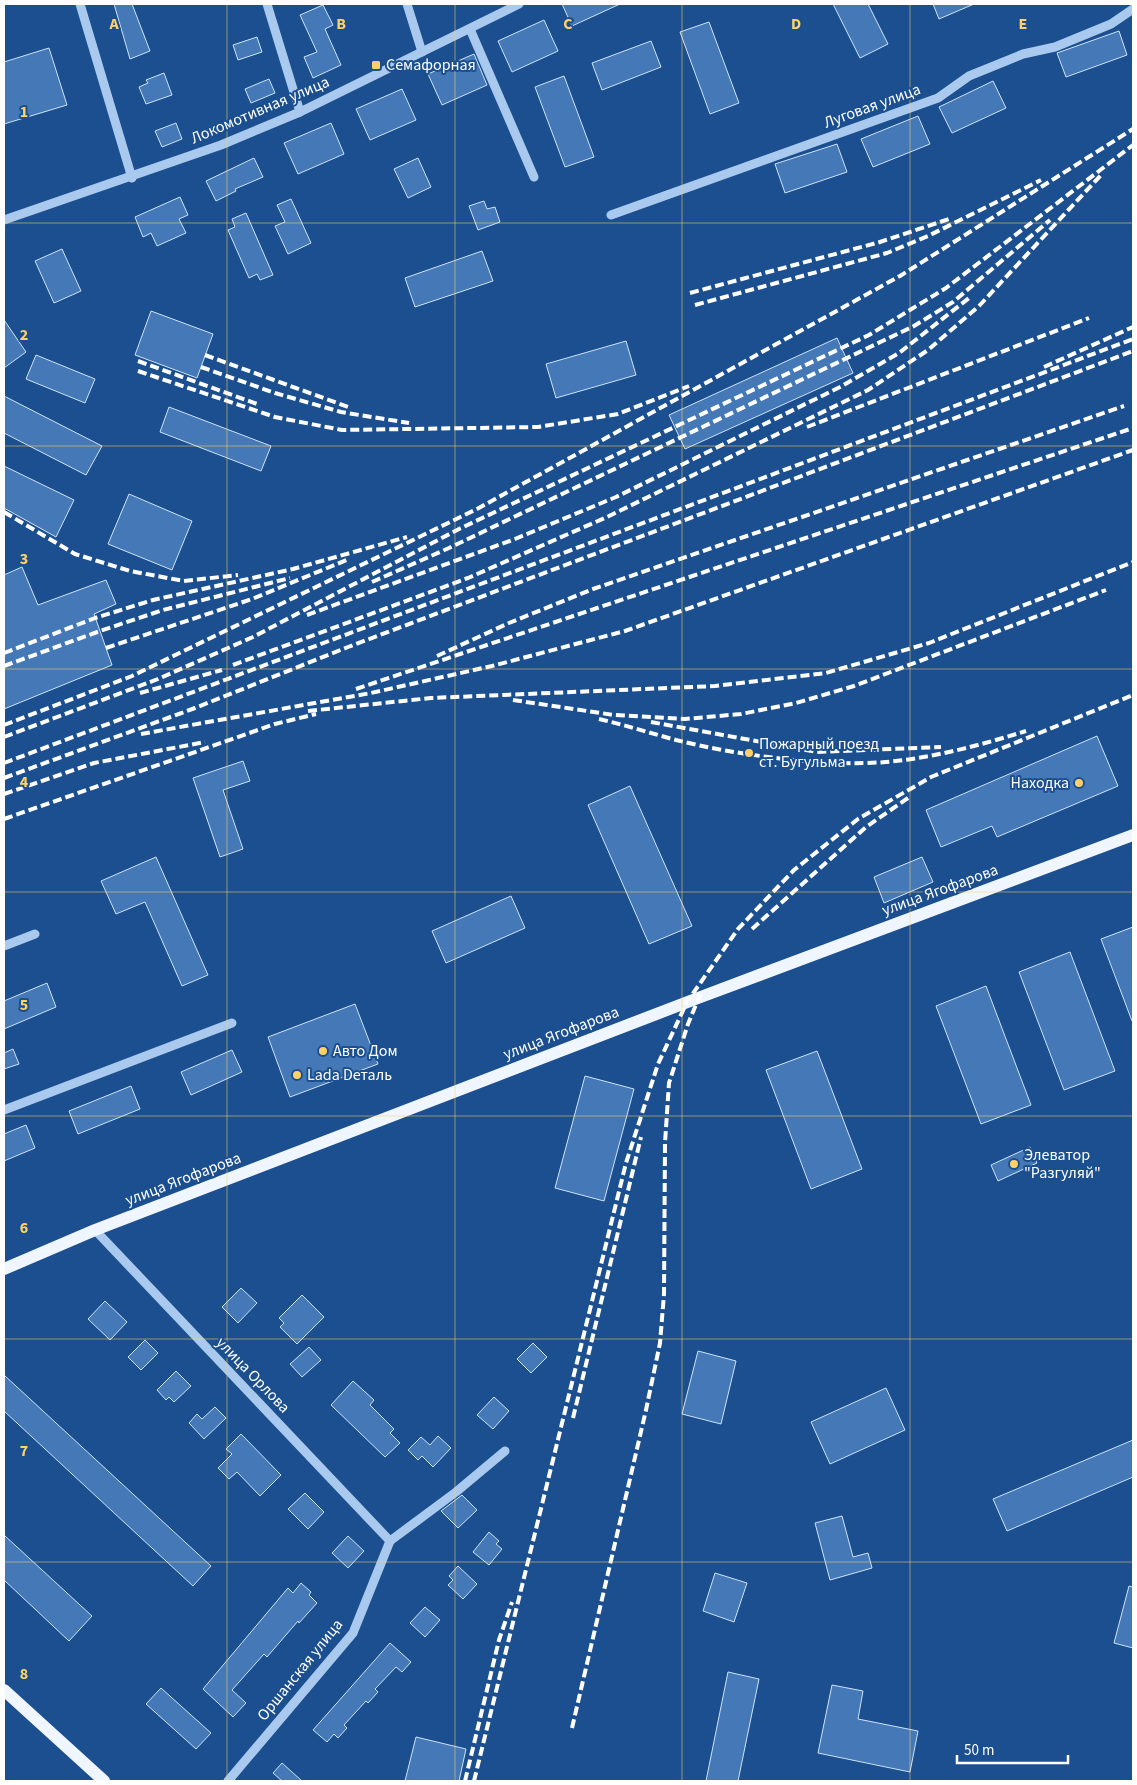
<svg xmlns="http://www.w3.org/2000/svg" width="1137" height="1785" font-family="'Source Sans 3',sans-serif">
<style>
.building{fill:#4478b7;stroke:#cfe3fa}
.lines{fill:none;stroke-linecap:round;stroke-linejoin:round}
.minor{stroke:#a9c9ee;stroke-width:9}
.major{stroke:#f0f6ff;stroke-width:12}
.rail{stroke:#fff;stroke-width:4;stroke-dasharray:9 4;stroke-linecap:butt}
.grid{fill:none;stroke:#ffd166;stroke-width:1;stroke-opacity:0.55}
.poi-dot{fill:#ffd166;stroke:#1b4f8f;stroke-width:2}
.labels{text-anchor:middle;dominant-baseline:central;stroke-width:4;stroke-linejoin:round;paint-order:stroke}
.poi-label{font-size:16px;fill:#fff;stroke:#1b4f8f;text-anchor:start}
.street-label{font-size:16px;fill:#fff;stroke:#1b4f8f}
.grid-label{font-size:16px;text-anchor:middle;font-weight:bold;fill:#ffd166;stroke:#1b4f8f;stroke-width:4;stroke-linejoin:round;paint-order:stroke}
</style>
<rect width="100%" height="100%" fill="#1b4f8f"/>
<g class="building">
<path d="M114,4h18l18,47 -20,8z"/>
<path d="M562,4h58l-48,22z"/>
<path d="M833,4h35l20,40 -28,14z"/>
<path d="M933,4h41l-35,15z"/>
<path d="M323,5l10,20 -8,4 16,36 -28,13 -9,-21 13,-5 -17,-37z"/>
<path d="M544,20l14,31 -46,21 -14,-31z"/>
<path d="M709,22l30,81 -29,11 -30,-82z"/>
<path d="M1119,31l8,24 -61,22 -9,-24z"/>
<path d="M257,37l5,15 -24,8 -5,-15z"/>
<path d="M651,41l10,26 -59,23 -10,-27z"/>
<path d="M49,48l18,57 -63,19v-62z"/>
<path d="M474,54l13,31 -45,20 -14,-31z"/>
<path d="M164,73l8,22 -26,9 -7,-17 9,-4 -2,-3z"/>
<path d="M564,76l30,81 -29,10 -30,-80z"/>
<path d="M269,79l6,14 -24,10 -6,-14z"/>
<path d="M993,81l13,27 -54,25 -13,-26z"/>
<path d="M402,89l14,31 -46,20 -14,-31z"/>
<path d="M918,116l12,28 -57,23 -12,-28z"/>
<path d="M176,123l6,16 -20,8 -7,-16z"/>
<path d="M331,123l13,31 -46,20 -14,-31z"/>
<path d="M837,144l10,28 -62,21 -10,-29z"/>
<path d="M254,158l9,19 -28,12 1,2 -20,10 -10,-20z"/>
<path d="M418,158l13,29 -23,11 -14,-29z"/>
<path d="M180,197l8,18 -9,4 7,14 -29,13 -6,-13 -8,4 -8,-20z"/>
<path d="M291,199l20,44 -23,11 -13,-28 10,-4 -8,-17z"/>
<path d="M484,201l3,8 8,-2 5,15 -22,8 -9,-24z"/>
<path d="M246,213l27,62 -13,5 -3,-6 -8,4 -21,-48 7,-3 -3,-8z"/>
<path d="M62,249l19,42 -27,12 -19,-42z"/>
<path d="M482,251l11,30 -78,26 -10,-29z"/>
<path d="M151,311l62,23 -16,44 -62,-23z"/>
<path d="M4,320l22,32 -22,16z"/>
<path d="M837,338l16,35 -168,76 -16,-34z"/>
<path d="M626,341l10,34 -80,23 -10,-34z"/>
<path d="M36,355l59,24 -10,24 -59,-24z"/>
<path d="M4,396l98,50 -16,29 -82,-42z"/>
<path d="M169,407l102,39 -10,25 -101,-39z"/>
<path d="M4,466l70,34 -18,37 -52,-29z"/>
<path d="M129,494l63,27 -20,49 -64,-26z"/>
<path d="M22,567l16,38 68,-25 10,24 -22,10 18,51 -108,44v-134z"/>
<path d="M1097,736l21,50 -121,51 -5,-11 -51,21 -15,-37z"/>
<path d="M243,761l7,20 -27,9 20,59 -23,8 -27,-79z"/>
<path d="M630,786l62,140 -43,18 -61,-139z"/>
<path d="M156,857l52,118 -26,11 -37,-84 -29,12 -15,-33z"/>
<path d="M922,857l11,25 -49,21 -10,-26z"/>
<path d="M511,896l14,32 -79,35 -14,-32z"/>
<path d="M1133,927v94h-1l-31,-82z"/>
<path d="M1070,952l45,119 -51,19 -45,-118z"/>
<path d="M47,983l9,24 -52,22v-28z"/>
<path d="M986,986l45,119 -50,19 -45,-118z"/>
<path d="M355,1004l23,60 -88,33 -22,-60z"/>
<path d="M13,1049l6,15 -15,5v-16z"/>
<path d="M232,1050l10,22 -51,23 -10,-23z"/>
<path d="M817,1051l45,118 -51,20 -45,-119z"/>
<path d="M585,1076l49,13 -30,112 -49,-13z"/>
<path d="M131,1086l9,23 -62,25 -9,-23z"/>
<path d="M26,1125l9,23 -31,13v-27z"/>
<path d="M1030,1147l7,16 -39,18 -7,-16z"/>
<path d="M241,1288l16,15 -19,20 -16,-16z"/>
<path d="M302,1295l22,22 -27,27 -17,-17 4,-4 -5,-5z"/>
<path d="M105,1301l22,21 -17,18 -22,-21z"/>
<path d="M145,1340l13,13 -17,17 -13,-13z"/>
<path d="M533,1343l14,14 -16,16 -14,-14z"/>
<path d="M309,1347l12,13 -19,17 -12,-13z"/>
<path d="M698,1351l38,10 -15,63 -39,-10z"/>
<path d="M176,1371l15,15 -17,16 -5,-5 -3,3 -9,-10z"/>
<path d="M4,1375l207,191 -18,20 -189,-175z"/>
<path d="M353,1381l21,19 -4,5 24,24 -4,4 10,10 -15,14 -54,-52z"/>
<path d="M886,1388l19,42 -75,34 -19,-42z"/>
<path d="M494,1397l15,14 -16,18 -16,-14z"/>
<path d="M215,1407l11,11 -22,21 -15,-16 8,-9 5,5z"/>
<path d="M241,1434l40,41 -21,21 -23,-24 -8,7 -11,-11 14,-14 -6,-5z"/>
<path d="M438,1436l13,12 -18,19 -11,-11 -4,4 -10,-10 13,-13 9,8z"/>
<path d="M1133,1440v37l-126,54 -14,-32z"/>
<path d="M305,1493l19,19 -16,17 -20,-20z"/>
<path d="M462,1495l15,15 -19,18 -17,-17z"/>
<path d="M842,1516l11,41 15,-4 4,15 -42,12 -15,-57z"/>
<path d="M489,1532l10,9 -3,3 6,5 -13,16 -16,-13z"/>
<path d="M4,1535l88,81 -23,25 -65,-61z"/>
<path d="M348,1536l16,15 -16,17 -16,-15z"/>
<path d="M458,1566l19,18 -14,15 -15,-14 5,-5 -4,-4z"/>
<path d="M715,1573l32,10 -13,39 -31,-11z"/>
<path d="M301,1583l10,9 -2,3 8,8 -18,20 -1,-2 -31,36 -3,-3 -32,36 14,13 -13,14 -30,-28 85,-101 5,5z"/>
<path d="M1129,1586l4,1v61l-19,-5z"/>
<path d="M425,1607l15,13 -15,17 -15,-14z"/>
<path d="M390,1643l21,19 -9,10 -6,-5 -21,22 3,3 -10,11 -2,-2 -22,24 3,3 -9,10 -4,-4 -7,8 -14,-12z"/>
<path d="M728,1672l31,7 -21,102h-32z"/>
<path d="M832,1685l31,6 -5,28 60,12 -8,41 -92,-19z"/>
<path d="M161,1688l50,45 -15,16 -50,-45z"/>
<path d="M416,1737l50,12 -7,32h-54z"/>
<path d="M282,1763l20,18h-20l-9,-8z"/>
</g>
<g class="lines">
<g class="minor">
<path d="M80,4l52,174"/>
<path d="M267,4l33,108"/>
<path d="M407,4l15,48"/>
<path d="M470,29l64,148"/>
<path d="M611,215l327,-117 31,-22 54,-22 32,-7 56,-23 22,-15"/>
<path d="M4,220l217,-75 79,-33 219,-108"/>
<path d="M4,946l31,-12"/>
<path d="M4,1110l228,-87"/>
<path d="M95,1230l295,311"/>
<path d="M390,1541l66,-49 49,-41"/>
<path d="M228,1781l125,-148 37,-92"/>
</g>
<g class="major">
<path d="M4,1269l91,-39 603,-232 435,-163"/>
<path d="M4,1690l100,91"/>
</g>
<g class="rail">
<path d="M690,293l190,-51 69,-23"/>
<path d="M695,305l192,-52 41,-17 113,-56"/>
<path d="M205,355l146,53"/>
<path d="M138,361l122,44"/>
<path d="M201,367l74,26 66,19 68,11"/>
<path d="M1044,367l89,-40"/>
<path d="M138,371l137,46 67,13 196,-3 80,-13 71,-28"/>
<path d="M807,427l282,-109"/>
<path d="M4,512l71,42 55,17 54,10 54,-6"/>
<path d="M372,582l77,-34 465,-222 39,-24 97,-82"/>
<path d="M307,615l208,-76 101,-42 224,-110 59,-34 70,-55"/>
<path d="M106,648l146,-49 97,-40"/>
<path d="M4,653l91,-35 58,-18 140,-31 114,-32"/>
<path d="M437,656l72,-33 84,-34 531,-183"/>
<path d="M233,665l235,-87 139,-61 261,-127 60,-40 51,-44 123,-132"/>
<path d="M4,666l96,-35 63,-21 127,-32"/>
<path d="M356,689l777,-261"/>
<path d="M140,693l82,-23"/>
<path d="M513,700l101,15 71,4 56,-5 55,-11 58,-17 252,-96"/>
<path d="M308,711l123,-13 284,-12 111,-13 103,-30 204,-81"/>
<path d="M599,719c26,6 51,14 77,21 60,15 148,27 210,22 47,-4 95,-17 140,-31"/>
<path d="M651,722l166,30 124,-5"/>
<path d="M4,725l128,-49 345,-167 423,-233 233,-147"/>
<path d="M141,734l230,-41 121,-27 133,-35 508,-181"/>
<path d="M4,737l154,-58 95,-42 206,-108 410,-194 77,-47 187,-143"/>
<path d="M4,763l1129,-424"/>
<path d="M4,778l191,-70 153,-61 785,-296"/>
<path d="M4,794l90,-31 111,-21"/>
<path d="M4,819l271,-95 41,-10"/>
<path d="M752,929l114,-102 42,-29"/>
<path d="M573,1418l68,-281"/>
<path d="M572,1728l74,-318 14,-67 4,-49 1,-151 4,-60 19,-59 14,-34"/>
<path d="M465,1781l34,-141 13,-38"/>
<path d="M474,1781l152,-618 32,-99 29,-62 51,-73 56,-59 64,-51 73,-42 202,-82"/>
</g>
</g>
<path class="grid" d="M227,4v1777M455,4v1777M682,4v1777M910,4v1777M4,223h1129M4,446h1129M4,669h1129M4,892h1129M4,1116h1129M4,1339h1129M4,1562h1129"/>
<g class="poi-dot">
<rect x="371" y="60" width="10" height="10" rx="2.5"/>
<circle cx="749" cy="753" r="5"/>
<circle cx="1079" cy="783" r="5"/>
<circle cx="323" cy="1051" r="5"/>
<circle cx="297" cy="1075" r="5"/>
<circle cx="1014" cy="1164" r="5"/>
</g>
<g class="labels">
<g class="poi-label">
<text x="386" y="65">Семафорная</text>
<text x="759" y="744">Пожарный поезд<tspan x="759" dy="18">ст. Бугульма</tspan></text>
<text x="1069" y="783" text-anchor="end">Находка</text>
<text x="333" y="1051">Авто Дом</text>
<text x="307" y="1075">Lada Dеталь</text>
<text x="1024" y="1155">Элеватор<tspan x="1024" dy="18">"Разгуляй"</tspan></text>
</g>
<g class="street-label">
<text transform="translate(872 106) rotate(-20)">Луговая улица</text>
<text transform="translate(260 110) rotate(-23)">Локомотивная улица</text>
<text transform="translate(940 890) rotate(-20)">улица Ягофарова</text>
<text transform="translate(561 1033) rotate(-21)">улица Ягофарова</text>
<text transform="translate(183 1179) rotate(-21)">улица Ягофарова</text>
<text transform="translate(253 1375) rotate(46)">улица Орлова</text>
<text transform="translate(300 1670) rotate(-51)">Оршанская улица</text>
</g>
</g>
<g class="grid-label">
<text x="114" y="29">A</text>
<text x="341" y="29">B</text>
<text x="568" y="29">C</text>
<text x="796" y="29">D</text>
<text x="1023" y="29">E</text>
<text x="24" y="117">1</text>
<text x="24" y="340">2</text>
<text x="24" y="564">3</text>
<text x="24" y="787">4</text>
<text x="24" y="1010">5</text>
<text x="24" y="1233">6</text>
<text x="24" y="1456">7</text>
<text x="24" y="1679">8</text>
</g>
<rect width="1137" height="1785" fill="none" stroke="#ffffff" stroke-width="10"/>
<path d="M957 1755v8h111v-8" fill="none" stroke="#ffffff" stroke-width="2.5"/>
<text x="964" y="1755" font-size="15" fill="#ffffff" stroke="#1b4f8f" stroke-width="4" paint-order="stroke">50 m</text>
</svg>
